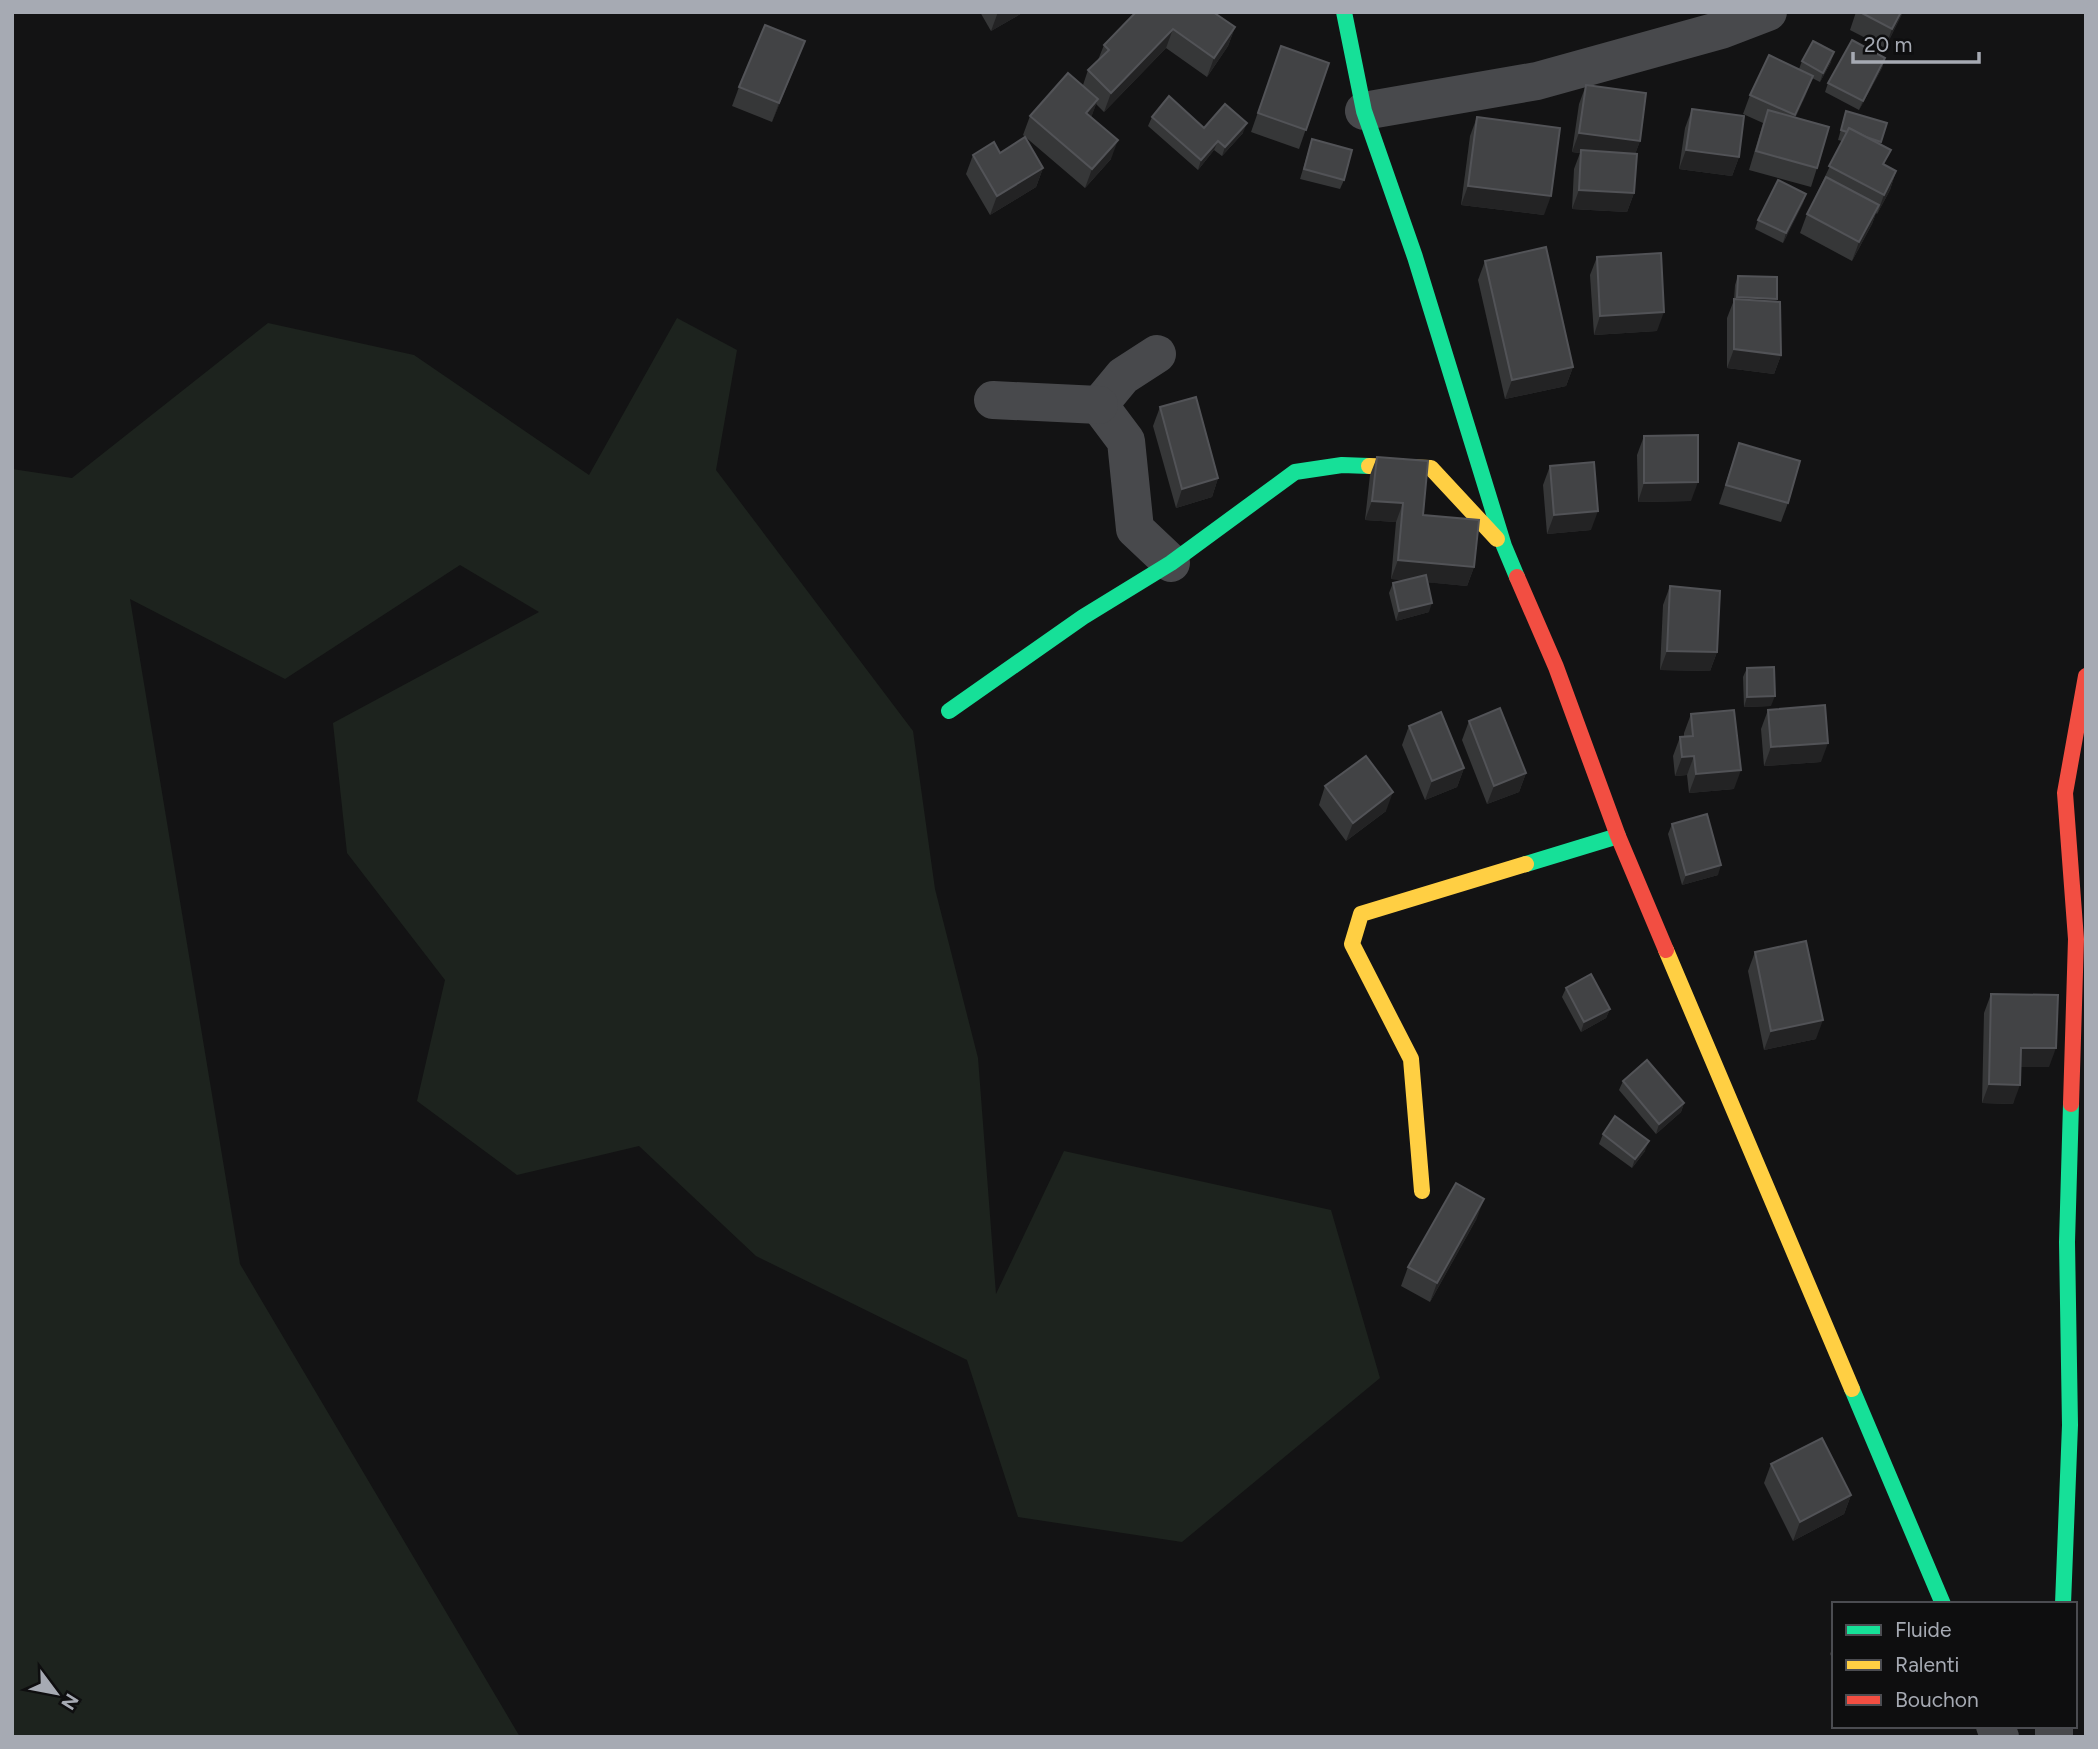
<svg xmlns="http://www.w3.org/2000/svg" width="2098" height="1749" font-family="Figtree,sans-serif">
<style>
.green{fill:#1d231e}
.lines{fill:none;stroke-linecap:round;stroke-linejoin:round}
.street{stroke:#48494c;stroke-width:38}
.fast{stroke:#16e098;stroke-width:16}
.slow{stroke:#ffcf43;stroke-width:16}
.jam{stroke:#f24e42;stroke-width:16}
.wall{fill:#363738}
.shaded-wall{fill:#232324}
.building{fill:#424345;stroke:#525357;stroke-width:2}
</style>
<rect width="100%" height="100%" fill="#131314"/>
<path class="green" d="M677,318l60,32 -21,120 197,261 22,158 43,169 18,236 68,-143 267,59 49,168 -198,164 -164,-25 -51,-157 -211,-104 -117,-110 -122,29 -100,-74 28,-121 -98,-127 -14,-130 206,-111 -79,-47 -175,114 -155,-80 110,665 280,473h-508v-1268l60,9 196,-155 146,32 175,120z"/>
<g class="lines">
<g class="street">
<path d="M1364,111l173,-30 184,-51 47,-18"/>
<path d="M1157,354l-34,22 -24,29 27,36 9,88 36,34"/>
<path d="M993,400l106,5"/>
<path d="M1995,1726l5,11"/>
<path d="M2054,1737v-11"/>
</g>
<g class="fast">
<path d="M1344,12l20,99 51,146 89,289 13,31"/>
<path d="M949,711l134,-94 88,-54 124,-91 47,-7 27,1"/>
<path d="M1526,864l92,-28"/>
<path d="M1852,1389l91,215"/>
<path d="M2063,1604l7,-179 -3,-183 4,-138"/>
</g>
<g class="slow">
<path d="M1369,466l62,2 66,71"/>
<path d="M1666,950l186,439"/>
<path d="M1422,1191l-11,-132 -59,-115 9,-30 165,-50"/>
</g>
<g class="jam">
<path d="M1517,577l39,90 62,169 48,114"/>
<path d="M2071,1104l5,-165 -11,-146 21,-117"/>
</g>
</g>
<g class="wall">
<path d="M980,12h44l-33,19z"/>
<path d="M1136,12l99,15 -7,19 -21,31 -41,-29 -62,64 -8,-8 -5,13 20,42 -26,29 -62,-53 7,-19 53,-31 5,-15 10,-10 6,-15z"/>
<path d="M1856,12h47l-18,36 -35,-18z"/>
<path d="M805,41l-33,81 -40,-16 7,-19z"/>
<path d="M1281,46l48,17 -30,86 -48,-17z"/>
<path d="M1885,58l-3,10 -23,42 -34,-18 3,-9z"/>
<path d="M1802,61l29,1 -11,20 -8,-4 -17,40 22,50 -6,19 -62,-17 14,-47 -20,-9 7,-19 49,-26z"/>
<path d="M1586,85l54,56 -5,13 -1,39 -7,19 -55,-3 2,-40 6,-16 -8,-1 7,-48z"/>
<path d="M1692,109l47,48 -7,19 -53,-7 6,-41z"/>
<path d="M1846,111l41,12 -7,22 5,21 11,5 -6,19 -13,24 -1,-1 -4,11 -20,37 -52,-28 7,-19 35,-73 -4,-1z"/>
<path d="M1152,117l52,11 39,5 -21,23 -8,-6 -16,20 -50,-44z"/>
<path d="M1477,117l67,98 -83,-10 9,-69z"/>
<path d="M1312,139l32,41 -4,9 -40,-10z"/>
<path d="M1000,153l43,15 -7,19 -46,28 -24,-41 7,-19z"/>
<path d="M1806,194l-3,9 -20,40 -28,-14 3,-9z"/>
<path d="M1597,257l60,74 -63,4 -4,-60z"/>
<path d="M1485,261l88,106 -7,19 -61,13 -27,-119z"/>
<path d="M1738,276l39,23 -1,2 5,54 -7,19 -47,-6v-50l7,-18 1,-15z"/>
<path d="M1160,407l58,71 -6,19 -36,11 -23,-82z"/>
<path d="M1644,436l47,65 -53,1 -1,-47z"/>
<path d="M1739,443l49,60 -7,19 -62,-18z"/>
<path d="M1377,457l46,58 51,52 -7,19 -40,-4 2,30 -33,9 -7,-28 4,-10 12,-3 -14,-1 5,-57 -31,-2 5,-45z"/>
<path d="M1550,466l41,64 -44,4 -4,-49z"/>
<path d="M1670,586l47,66 -7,19 -50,-1 3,-65z"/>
<path d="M1747,668l24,38 -27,1 -1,-30z"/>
<path d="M1768,710l53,52 -57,4 -3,-37z"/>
<path d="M1691,714l43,75 -45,4 -2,-18 -12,1 -2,-20 7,-19h4v-4z"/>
<path d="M1469,721l57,52 -7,19 -32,12 -25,-64z"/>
<path d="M1409,726l55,42 -7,19 -32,13 -23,-55z"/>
<path d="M1325,786l61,25 -40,30 -27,-36z"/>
<path d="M1672,824l46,51 -36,10 -14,-51z"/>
<path d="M1755,952l61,87 -52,11 -16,-79z"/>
<path d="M1566,988l44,21 -4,9 -25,14 -19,-35z"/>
<path d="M1991,994l58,73h-28l-8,37 -31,-1 2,-90z"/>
<path d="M1623,1081l61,22 -3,9 -25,22 -37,-44z"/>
<path d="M1603,1134l42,17 -13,17 -33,-24z"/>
<path d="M1477,1218l-47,84 -29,-16 7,-19z"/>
<path d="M1771,1464l80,31 -7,19 -51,27 -29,-58z"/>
<path d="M1834,1644v17l-4,-7z"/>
</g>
<g class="shaded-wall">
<path d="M998,12h26l-33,19z"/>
<path d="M1901,12h2l-18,36 7,-19z"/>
<path d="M1235,27l-7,19 -21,31 7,-19z"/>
<path d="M1173,29l-7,19 -62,64 7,-19z"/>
<path d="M805,41l-7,18 -26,63 7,-19z"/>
<path d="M1834,52l-3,10 -11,20 3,-9z"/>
<path d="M1885,58l-3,10 -23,42 4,-9z"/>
<path d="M1813,76l-7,19 -18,39 7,-19z"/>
<path d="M1098,99l-7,19 -5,-5z"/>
<path d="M1247,123l-4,10 -21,23 3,-9z"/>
<path d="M1579,133l61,8 -7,19 -61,-8z"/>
<path d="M1118,140l-7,19 -26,29 7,-19z"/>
<path d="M1218,141l-4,9 -16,20 3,-10z"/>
<path d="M1686,150l53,7 -7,19 -53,-7z"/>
<path d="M1043,168l-7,19 -46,28 7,-19z"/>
<path d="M1896,171l-6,19 -13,24 7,-19z"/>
<path d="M1468,186l83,10 -7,19 -83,-10z"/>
<path d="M1579,190l55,3 -7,19 -55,-3z"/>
<path d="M1806,194l-3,9 -20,40 3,-10z"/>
<path d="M1879,205l-7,19 -20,37 7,-19z"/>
<path d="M1737,297l40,2 -4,9 -40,-1z"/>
<path d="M1664,312l-7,19 -63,4 6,-19z"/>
<path d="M1734,349l47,6 -7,19 -47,-6z"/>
<path d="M1573,367l-7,19 -61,13 7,-19z"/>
<path d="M1218,478l-6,19 -36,11 6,-19z"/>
<path d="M1698,482l-7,19 -53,1 6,-19z"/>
<path d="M1372,501l31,2 -7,19 -31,-2z"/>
<path d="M1598,511l-7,19 -44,4 7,-19z"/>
<path d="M1398,560l76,7 -7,19 -76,-7z"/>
<path d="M1432,603l-3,9 -33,9 3,-10z"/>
<path d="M1667,651l50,1 -7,19 -50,-1z"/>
<path d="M1775,696l-4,10 -27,1 3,-10z"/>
<path d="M1828,743l-7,19 -57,4 7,-19z"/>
<path d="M1694,756l-7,19 -12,1 7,-19z"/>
<path d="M1464,768l-7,19 -32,13 7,-19z"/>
<path d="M1741,770l-7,19 -45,4 7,-19z"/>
<path d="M1526,773l-7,19 -32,12 7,-18z"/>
<path d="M1393,792l-7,19 -40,30 7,-18z"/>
<path d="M1721,865l-3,10 -36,10 4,-10z"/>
<path d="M1610,1009l-4,9 -25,14 3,-10z"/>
<path d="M1823,1020l-7,19 -52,11 7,-19z"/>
<path d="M2021,1048h35l-7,19h-34z"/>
<path d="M1989,1084l31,1 -7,19 -31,-1z"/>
<path d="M1684,1103l-3,9 -25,22 3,-10z"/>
<path d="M1649,1141l-4,10 -13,17 3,-9z"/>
<path d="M1484,1199l-7,19 -47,84 7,-19z"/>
<path d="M1851,1495l-7,19 -51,27 7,-19z"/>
</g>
<g class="building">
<path d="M1136,12h77l22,15 -21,31 -41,-29 -62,64 -23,-23 21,-20 -5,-5z"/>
<path d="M1860,12h41l-9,17z"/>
<path d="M765,25l40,16 -26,62 -40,-16z"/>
<path d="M1852,40l33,18 -22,43 -35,-18z"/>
<path d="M1813,41l21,11 -11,21 -21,-12z"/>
<path d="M1281,46l48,17 -23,67 -48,-17z"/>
<path d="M1769,55l44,21 -18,39 -45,-20z"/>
<path d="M1068,73l30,26 -12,14 32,27 -26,29 -62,-53z"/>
<path d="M1586,85l60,8 -6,48 -61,-8z"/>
<path d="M1169,96l35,32 21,-24 22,19 -22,24 -7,-6 -17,19 -49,-43z"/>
<path d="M1692,109l52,7 -5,41 -53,-7z"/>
<path d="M1768,110l61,17 -12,41 -61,-17z"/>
<path d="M1846,111l41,12 -6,19 -15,-5 -17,-9 -2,4 -6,-2z"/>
<path d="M1477,117l83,11 -9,68 -83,-10z"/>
<path d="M1849,128l42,22 -8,14 13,7 -12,24 -55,-29z"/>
<path d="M1025,137l18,31 -46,28 -24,-41 21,-13 6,11z"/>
<path d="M1312,139l40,11 -8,30 -40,-11z"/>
<path d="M1581,150l56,4 -3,39 -55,-3z"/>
<path d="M1826,177l53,28 -20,37 -52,-28z"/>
<path d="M1778,180l28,14 -20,39 -28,-13z"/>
<path d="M1546,247l27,120 -61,13 -27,-119z"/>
<path d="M1661,253l3,59 -64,4 -3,-59z"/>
<path d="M1738,276l39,1v22l-40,-2z"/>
<path d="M1734,299l46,3 1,53 -47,-6z"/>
<path d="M1196,397l22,81 -36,11 -22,-82z"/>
<path d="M1698,435v47l-54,1v-47z"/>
<path d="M1739,443l61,18 -12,42 -62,-18z"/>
<path d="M1377,457l51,4 -5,54 56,5 -5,47 -76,-7 5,-57 -31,-2z"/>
<path d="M1594,462l4,49 -44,4 -4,-49z"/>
<path d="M1426,575l6,28 -33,8 -6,-28z"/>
<path d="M1670,586l50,5 -3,61 -50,-1z"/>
<path d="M1774,667l1,29 -28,1v-29z"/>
<path d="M1825,705l3,38 -57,4 -3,-37z"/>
<path d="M1500,708l26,65 -32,13 -25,-65z"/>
<path d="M1734,710l7,60 -45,4 -2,-18 -12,1 -2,-20 13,-1 -2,-22z"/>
<path d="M1441,712l23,56 -32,13 -23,-55z"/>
<path d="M1366,756l27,36 -40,31 -28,-37z"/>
<path d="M1707,814l14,51 -35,10 -14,-51z"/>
<path d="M1806,941l17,79 -52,11 -16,-79z"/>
<path d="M1591,974l19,35 -26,13 -18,-34z"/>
<path d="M1991,994l67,1 -2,53h-35l-1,37 -31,-1z"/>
<path d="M1647,1060l37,43 -25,21 -36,-43z"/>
<path d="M1615,1116l34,25 -14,18 -32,-25z"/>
<path d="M1456,1183l28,16 -47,84 -29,-16z"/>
<path d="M1822,1438l29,57 -51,27 -29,-58z"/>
</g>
<rect width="2098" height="1749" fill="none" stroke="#a6aab3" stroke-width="28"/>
<rect x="1832" y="1602" width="245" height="126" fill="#0e0e0f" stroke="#4b4c51" stroke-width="2"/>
<rect x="1846" y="1625" width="35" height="10" fill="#16e098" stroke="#4b4c51" stroke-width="2"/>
<text x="1895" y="1637" font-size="21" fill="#a6aab3">Fluide</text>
<rect x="1846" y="1660" width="35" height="10" fill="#ffcf43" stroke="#4b4c51" stroke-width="2"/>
<text x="1895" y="1672" font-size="21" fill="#a6aab3">Ralenti</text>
<rect x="1846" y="1695" width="35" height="10" fill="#f24e42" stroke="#4b4c51" stroke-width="2"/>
<text x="1895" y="1707" font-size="21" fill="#a6aab3">Bouchon</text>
<g transform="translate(56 1693) rotate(122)" stroke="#0e0e0f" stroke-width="5" paint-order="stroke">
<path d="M0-5L12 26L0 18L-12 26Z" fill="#a6aab3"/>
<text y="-10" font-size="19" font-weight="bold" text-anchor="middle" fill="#a6aab3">N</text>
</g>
<path d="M1853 52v10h126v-10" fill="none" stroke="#a6aab3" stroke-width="3.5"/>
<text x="1864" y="52" font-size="21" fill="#a6aab3" stroke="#0e0e0f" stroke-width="5" paint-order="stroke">20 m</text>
</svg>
